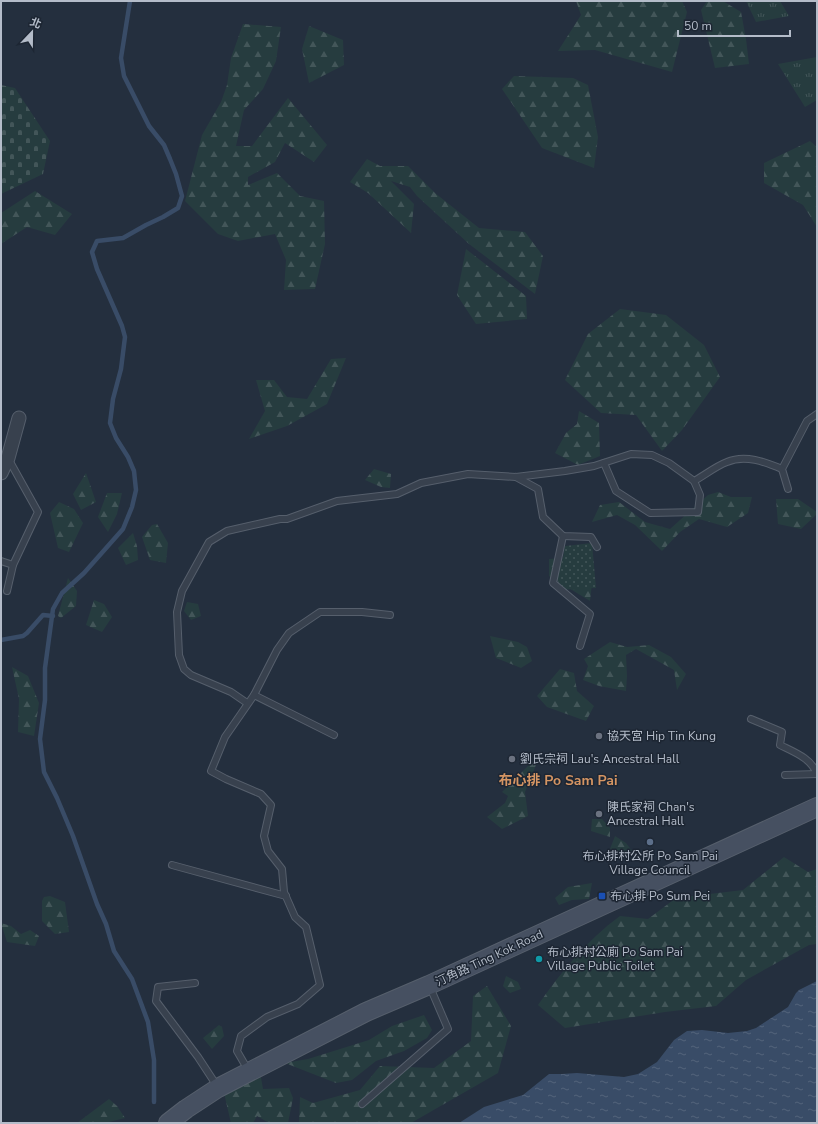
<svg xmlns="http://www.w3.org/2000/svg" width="818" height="1124" font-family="'Nunito Sans','Noto Sans TC',sans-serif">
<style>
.grass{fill:url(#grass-tufts)}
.forest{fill:url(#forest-firs)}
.cemetery{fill:url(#cemetery-stones)}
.park{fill:url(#park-dots)}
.water{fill:url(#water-ripples)}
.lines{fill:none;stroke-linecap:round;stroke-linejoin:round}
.stream{stroke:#394c67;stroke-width:4.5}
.service-casing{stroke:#565f6c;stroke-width:8}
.minor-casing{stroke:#565f6c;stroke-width:15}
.secondary-casing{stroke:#565f6c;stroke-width:20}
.service{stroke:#38414e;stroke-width:6}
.minor{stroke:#38414e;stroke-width:13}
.secondary{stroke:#465061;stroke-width:18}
.worship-dot{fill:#6b7280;stroke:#1d2633;stroke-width:1.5}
.service-dot{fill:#5c6f8a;stroke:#1d2633;stroke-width:1.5}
.transit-dot{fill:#1a4fb4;stroke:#1d2633;stroke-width:1.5}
.culture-dot{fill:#0f9aa8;stroke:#1d2633;stroke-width:1.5}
.labels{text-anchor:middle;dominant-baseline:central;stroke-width:3;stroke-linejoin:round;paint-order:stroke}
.poi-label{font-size:12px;fill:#b4bcc9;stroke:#1d2633;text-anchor:start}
.street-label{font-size:12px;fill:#b4bcc9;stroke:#1d2633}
.quarter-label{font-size:14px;font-weight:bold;fill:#d59563;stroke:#1d2633}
</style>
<defs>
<pattern id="grass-tufts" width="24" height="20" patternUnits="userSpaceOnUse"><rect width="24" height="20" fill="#263c3f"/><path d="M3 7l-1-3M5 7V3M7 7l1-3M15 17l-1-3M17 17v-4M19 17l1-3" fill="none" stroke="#435659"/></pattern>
<pattern id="forest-firs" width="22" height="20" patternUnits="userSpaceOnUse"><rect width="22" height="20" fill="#263c3f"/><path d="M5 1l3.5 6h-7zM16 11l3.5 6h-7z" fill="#435659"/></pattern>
<pattern id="cemetery-stones" width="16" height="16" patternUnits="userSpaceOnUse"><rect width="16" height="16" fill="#263c3f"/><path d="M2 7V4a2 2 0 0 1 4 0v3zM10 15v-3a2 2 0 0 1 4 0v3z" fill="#435659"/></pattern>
<pattern id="park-dots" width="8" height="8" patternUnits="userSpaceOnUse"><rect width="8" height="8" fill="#263c3f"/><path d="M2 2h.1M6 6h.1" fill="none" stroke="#435659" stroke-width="1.8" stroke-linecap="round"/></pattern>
<pattern id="water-ripples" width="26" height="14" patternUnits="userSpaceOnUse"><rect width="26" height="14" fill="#394c67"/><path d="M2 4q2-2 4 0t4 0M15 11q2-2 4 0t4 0" fill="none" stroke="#53647b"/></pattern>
</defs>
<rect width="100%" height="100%" fill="#242f3e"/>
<g class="grass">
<path d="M746,1h34l9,15 -33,6z"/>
<path d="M817,57v43l-12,7 -27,-43z"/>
</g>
<g class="forest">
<path d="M576,1h106l5,11 -15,60 -77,-22 -37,1 23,-36z"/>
<path d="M707,1h16l18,11 5,27 3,25 -34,4 -14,-58z"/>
<path d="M243,24l38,3 -5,34 -13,28 -19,21 -8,36h16l36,-48 39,47 -13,17 -29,-19 -10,19 -27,15v8l29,-12 23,23 24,5 1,43 -10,45 -31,1 2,-30 -11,-26 -37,7 -20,-7 -33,-33 17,-66 19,-33 6,-17 4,-27z"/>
<path d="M309,26l34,14 1,25 -35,18 -7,-34z"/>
<path d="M514,76l59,2 15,7 10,52 -4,31 -52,-20 -40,-59z"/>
<path d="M810,141l7,6v80l-14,-22 -39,-22v-20z"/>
<path d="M367,159l13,7h28l27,27 44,35 46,4 18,24 -8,38 -66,-50 -52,-48 -7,-9 -19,-6 23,23 -3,29 -43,-40 -18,-11z"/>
<path d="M35,191l37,23 -17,21 -28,-8 -26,17v-31z"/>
<path d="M466,249l60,47 1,23 -51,5 -19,-29z"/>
<path d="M620,309l46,6 38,30 16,32 -38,53 -20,21 -26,-36 -35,-2 -36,-33 23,-46z"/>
<path d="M346,358l-19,46 -40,22 -38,13 16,-28 -9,-31h18l13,17 20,2 24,-40z"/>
<path d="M579,411l20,12 1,33 -22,9 -23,-12 11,-20 11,-9z"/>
<path d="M374,469l17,5 -1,14 -9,-1 -16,-7z"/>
<path d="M86,473l10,29 -15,8 -8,-16z"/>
<path d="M718,492l13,5h21l-4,16 -21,14 -28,-8 -19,13 -18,19 -27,-26 -18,-10 -25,7 8,-17 19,-3 26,20 25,7 38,-34z"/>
<path d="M107,493h15l-5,21 -9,18 -10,-15z"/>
<path d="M776,499h22l19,13v2l-16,15 -23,-5z"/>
<path d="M59,502l15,7 9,14 -14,29 -11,-4 -8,-35z"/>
<path d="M157,524l11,19 -2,20 -16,-3 -8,-23 10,-12z"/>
<path d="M133,533l4,13 1,14 -12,5 -8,-17z"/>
<path d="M584,557l10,8 -4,36 -41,-25v-17z"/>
<path d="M68,578l9,13 -1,15 -15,12 -3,-2z"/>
<path d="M94,600l10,4 8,13 -10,15 -16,-7z"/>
<path d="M187,602l11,2 3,12 -10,4 -7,-9z"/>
<path d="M490,636l28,6 9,5 5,14 -11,7 -25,-10z"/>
<path d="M610,642l17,5 22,-2 22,12 15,17 -9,16 -3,-20 -38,-21 -10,6 1,21 -1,15 -27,-5 -16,-6 5,-14 -4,-7z"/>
<path d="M12,667l16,9 11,27 -5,33 -16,-4 1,-33z"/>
<path d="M560,669l14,4 3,18 17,15 -8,15 -39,-14 -10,-11z"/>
<path d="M534,756l4,4 -13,32 3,24 -26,13 -15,-12 18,-14 3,-7 -6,-4 30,-30z"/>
<path d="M592,819h10l8,9v9l-19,-6z"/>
<path d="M615,836l11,7 6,8 -13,3 -9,-5z"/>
<path d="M784,857l24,15 9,-3v75l-8,1 -63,35 -30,26 -51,6 -100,16 -27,-23c23,-33 49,-65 82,-89l28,3 28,-21 67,-8z"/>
<path d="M592,883l-3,16 -17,1 -13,5 -4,-7 13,-11z"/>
<path d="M50,896l15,6 4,30 -14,2 -13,-13v-20l2,-4z"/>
<path d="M1,923l10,3 10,8 9,-4 9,6 -4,10 -28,-4z"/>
<path d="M506,976l12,6 3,7 -11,4 -7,-7z"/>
<path d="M487,986l24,40 -13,47 -87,50h-112l1,-26 13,6 47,-13 20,-24 54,2 37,-27 2,-45z"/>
<path d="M424,1015l8,15 -5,8 -23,13 -28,10 -24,19 -16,3 -51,-20 23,-4 61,-19 23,-14z"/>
<path d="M219,1025l3,2 2,9 -12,13 -9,-11z"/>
<path d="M260,1072l3,17 26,-1 4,10 -5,25h-19l-12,-7 -4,7h-22l-7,-30z"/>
<path d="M109,1099l8,7 8,12 -20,5h-28z"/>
</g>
<path class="cemetery" d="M1,85l14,3 35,53 -7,33 -42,20z"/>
<path class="park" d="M592,543l4,45 -39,2 8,-44z"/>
<path class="water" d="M817,981v142h-358l25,-16 39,-12 26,-21h13l15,-1 47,4 14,-3 19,-12 17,-22 13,-9 15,-1 26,3 19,-2 9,-3 32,-21 8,-14 3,-3z"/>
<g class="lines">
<g class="stream">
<path d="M130,1l-9,57 3,18 25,50 15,19 6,14 6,15 6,22 -4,12 -15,9 -17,8 -23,13 -26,3 -5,11 5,17 25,57 3,11 -4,32 -8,30 -3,24 6,15 12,19 6,14 2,19 -4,17 -9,22 -39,44 -22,20 -9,16 -8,59v32l-5,39 4,33 13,26 16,38 24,68 9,20 8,27 18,28 16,43 6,38v42"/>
<path d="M1,640l22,-4 4,-3 16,-18 10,1"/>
</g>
<g class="service-casing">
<g id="service">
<path d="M604,463l12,28 34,22 48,-1 2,-17 -6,-14"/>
<path d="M516,477l22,12 5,28 20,19 28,1 6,10"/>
<path d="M788,489l-6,-20 25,-48 10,-7"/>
<path d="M563,536l-10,47 37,31 -10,32"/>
<path d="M1,561l12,4"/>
<path d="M7,591l6,-26 25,-53 -29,-52"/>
<path d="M254,695l80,40"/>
<path d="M247,703l-16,-11 -40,-17 -7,-6 -5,-14 -2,-43 5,-21 27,-49 18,-11 53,-12h7l50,-18 60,-7 24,-11 47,-9 48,3 49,-6 29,-5 37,-12 21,1 17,8 25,18c11,-6 22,-15 33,-19 18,-8 38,0 55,7"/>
<path d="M751,719l31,13 -2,13c14,7 31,13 37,29"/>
<path d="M785,775l32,-1"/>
<path d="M172,865l114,31"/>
<path d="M195,983l-37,4 -2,14 42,56 19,29"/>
<path d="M248,1070l-11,-19 4,-15 26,-19 31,-13 22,-19 -14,-58 -11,-10 -11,-25 -2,-23 -14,-18 -4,-15 7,-31 -10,-11 -35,-15 -15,-8 14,-34 29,-42 23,-45 12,-17 31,-21h42l28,3"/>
<path d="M362,1104l86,-75 -18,-42"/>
</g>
</g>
<g class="minor-casing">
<path id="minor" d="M1,473l7,-15 11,-40"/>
</g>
<g class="secondary-casing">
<path id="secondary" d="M168,1123l18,-14 32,-21 148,-76 63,-27 388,-178"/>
</g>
<use href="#service" class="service"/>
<use href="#minor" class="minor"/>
<use href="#secondary" class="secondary"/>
</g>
<g class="worship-dot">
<circle cx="599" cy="736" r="4"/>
<circle cx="512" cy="759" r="4"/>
<circle cx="599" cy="814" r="4"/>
</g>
<circle class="service-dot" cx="650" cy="842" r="4"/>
<rect class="transit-dot" x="598" y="892" width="8" height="8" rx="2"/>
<circle class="culture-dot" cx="539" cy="959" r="4"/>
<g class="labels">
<g class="poi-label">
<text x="607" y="736">協天宮 Hip Tin Kung</text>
<text x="520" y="759">劉氏宗祠 Lau's Ancestral Hall</text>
<text x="607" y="807">陳氏家祠 Chan's<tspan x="607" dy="14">Ancestral Hall</tspan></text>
<text x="650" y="856" text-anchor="middle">布心排村公所 Po Sam Pai<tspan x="650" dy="14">Village Council</tspan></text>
<text x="610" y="896">布心排 Po Sum Pei</text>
<text x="547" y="952">布心排村公廁 Po Sam Pai<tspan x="547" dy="14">Village Public Toilet</tspan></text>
</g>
<g class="street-label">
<text transform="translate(489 958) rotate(-25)">汀角路 Ting Kok Road</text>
</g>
<g class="quarter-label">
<text x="558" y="780">布心排 Po Sam Pai</text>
</g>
</g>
<rect width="818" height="1124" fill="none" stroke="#b4bcc9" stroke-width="4"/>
<g transform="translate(32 32) rotate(22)" stroke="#1d2633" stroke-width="3" paint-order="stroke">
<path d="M0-3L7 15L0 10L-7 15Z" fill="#b4bcc9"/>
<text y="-6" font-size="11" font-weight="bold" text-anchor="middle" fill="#b4bcc9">北</text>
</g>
<path d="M678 30v6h112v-6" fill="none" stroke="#b4bcc9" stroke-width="2"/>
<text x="684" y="30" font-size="12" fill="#b4bcc9" stroke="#1d2633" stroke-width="3" paint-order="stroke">50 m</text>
</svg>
